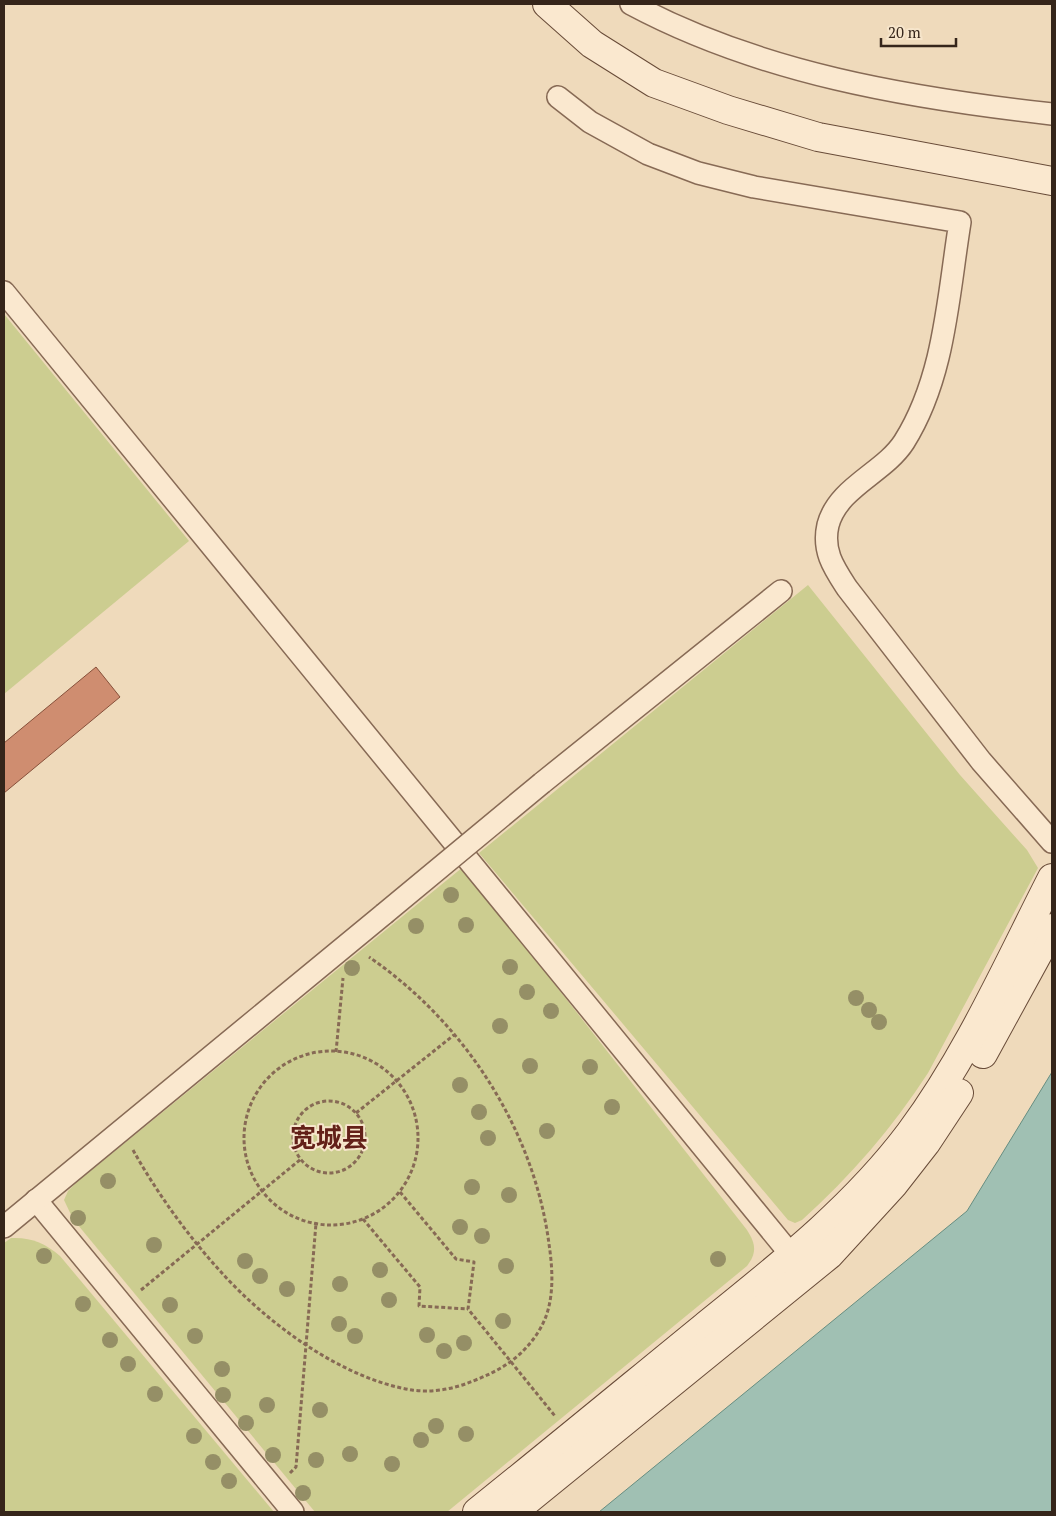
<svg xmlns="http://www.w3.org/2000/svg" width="1056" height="1516" font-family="'PT Serif','Noto Sans SC',serif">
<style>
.green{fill:#cccd90}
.water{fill:#a0c0b3;stroke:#678d80}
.building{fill:#cf8d70;stroke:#87503a}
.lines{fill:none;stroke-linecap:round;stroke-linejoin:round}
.street-casing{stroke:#876a55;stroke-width:24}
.secondary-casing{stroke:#684b38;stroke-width:30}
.path{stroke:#876a55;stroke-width:3;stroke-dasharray:4 2.5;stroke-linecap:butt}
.street{stroke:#fae8cf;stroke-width:21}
.secondary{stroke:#fae8cf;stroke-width:28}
.street-bridge-casing{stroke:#876a55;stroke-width:24;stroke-linecap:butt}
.street-bridge{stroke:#fae8cf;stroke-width:21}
.tree{fill:#958f66}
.labels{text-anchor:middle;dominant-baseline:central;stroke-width:4;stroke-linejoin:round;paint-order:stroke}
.town-label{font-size:26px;font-weight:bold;fill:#632018;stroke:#f6e5cb}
</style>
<rect width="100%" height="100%" fill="#efdabb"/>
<g class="green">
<path d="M4,314l185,227 -185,153z"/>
<path d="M808,585l152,190 67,75 11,18 -110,205c-35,54 -78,104 -126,147l-7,3 -7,-3 -309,-367z"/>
<path d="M463,867l284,363c9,14 10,23 0,36l-300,246h-132l-242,-293 -9,-19 4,-9 9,-9z"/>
<path d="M11,1238c20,-1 34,5 49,18l214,256h-270v-269z"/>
</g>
<path class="water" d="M1052,1072v440h-453l368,-301z"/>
<path class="building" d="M96,667l24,30 -116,96v-50z"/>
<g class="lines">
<g class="street-casing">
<g id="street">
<path d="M631,4c129,69 277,94 421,110"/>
<path d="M558,97l32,25 58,32 50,19 56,14 206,35c-12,74 -15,155 -56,220 -20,31 -66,45 -76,83 -6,26 6,43 19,63l134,173 71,81"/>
<path d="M4,292l797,975"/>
<path d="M542,783l239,-192"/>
<path d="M36,1200l257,312"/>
<path d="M4,1227l380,-313"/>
</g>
</g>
<g class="secondary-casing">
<g id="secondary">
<path d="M547,4l45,40 62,39 74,27 90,27 234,44"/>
<path d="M983,1054l69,-126"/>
<path d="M477,1512c76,-61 151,-123 227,-185 73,-59 149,-118 206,-194 58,-78 98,-169 142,-255"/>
<path d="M513,1512l316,-257 65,-71 32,-41 33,-50"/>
</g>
</g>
<g class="path">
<circle cx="331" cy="1138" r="87"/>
<path d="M336,1052l7,-74"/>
<circle cx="329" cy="1137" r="36"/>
<path d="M356,1113l98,-78"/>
<path d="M133,1150c24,43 55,86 88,122 46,51 121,107 191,118 20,3 42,-1 61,-9 29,-11 51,-25 67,-52 15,-25 13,-58 9,-85 -15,-115 -85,-222 -180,-287"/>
<path d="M400,1192l56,67 18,3 -6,47 87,107"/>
<path d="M363,1219l57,68 -1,19 49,3"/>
<path d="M141,1290l160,-131"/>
<path d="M290,1473l6,-6 20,-244"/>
</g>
<use href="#street" class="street"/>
<use href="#secondary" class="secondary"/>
<g class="street-bridge-casing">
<path id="street-bridge" d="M384,914l158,-131"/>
</g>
<use href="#street-bridge" class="street-bridge"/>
</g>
<g class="tree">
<circle cx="451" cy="895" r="8"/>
<circle cx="466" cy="925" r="8"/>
<circle cx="416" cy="926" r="8"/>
<circle cx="510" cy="967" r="8"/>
<circle cx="352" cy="968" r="8"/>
<circle cx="527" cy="992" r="8"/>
<circle cx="856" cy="998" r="8"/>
<circle cx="869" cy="1010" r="8"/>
<circle cx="551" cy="1011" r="8"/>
<circle cx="879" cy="1022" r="8"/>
<circle cx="500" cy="1026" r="8"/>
<circle cx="530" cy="1066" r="8"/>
<circle cx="590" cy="1067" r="8"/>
<circle cx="460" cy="1085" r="8"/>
<circle cx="612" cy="1107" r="8"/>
<circle cx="479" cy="1112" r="8"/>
<circle cx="547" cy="1131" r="8"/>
<circle cx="488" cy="1138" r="8"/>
<circle cx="108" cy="1181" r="8"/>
<circle cx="472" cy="1187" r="8"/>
<circle cx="509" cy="1195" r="8"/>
<circle cx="78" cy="1218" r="8"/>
<circle cx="460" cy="1227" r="8"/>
<circle cx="482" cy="1236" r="8"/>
<circle cx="154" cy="1245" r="8"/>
<circle cx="44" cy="1256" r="8"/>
<circle cx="718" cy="1259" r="8"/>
<circle cx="245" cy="1261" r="8"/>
<circle cx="506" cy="1266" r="8"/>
<circle cx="380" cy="1270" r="8"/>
<circle cx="260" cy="1276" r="8"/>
<circle cx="340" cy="1284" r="8"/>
<circle cx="287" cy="1289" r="8"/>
<circle cx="389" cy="1300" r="8"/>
<circle cx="83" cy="1304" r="8"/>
<circle cx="170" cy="1305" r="8"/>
<circle cx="503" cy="1321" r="8"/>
<circle cx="339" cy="1324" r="8"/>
<circle cx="427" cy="1335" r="8"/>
<circle cx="195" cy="1336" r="8"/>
<circle cx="355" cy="1336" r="8"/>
<circle cx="110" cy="1340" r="8"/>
<circle cx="464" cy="1343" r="8"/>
<circle cx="444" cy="1351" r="8"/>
<circle cx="128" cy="1364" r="8"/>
<circle cx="222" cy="1369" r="8"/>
<circle cx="155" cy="1394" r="8"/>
<circle cx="223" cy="1395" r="8"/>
<circle cx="267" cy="1405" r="8"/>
<circle cx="320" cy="1410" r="8"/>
<circle cx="246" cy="1423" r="8"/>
<circle cx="436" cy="1426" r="8"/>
<circle cx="466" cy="1434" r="8"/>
<circle cx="194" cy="1436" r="8"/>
<circle cx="421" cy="1440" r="8"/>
<circle cx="350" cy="1454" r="8"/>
<circle cx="273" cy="1455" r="8"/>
<circle cx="316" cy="1460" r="8"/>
<circle cx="213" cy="1462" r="8"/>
<circle cx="392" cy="1464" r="8"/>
<circle cx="229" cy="1481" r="8"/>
<circle cx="303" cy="1493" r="8"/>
</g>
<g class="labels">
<g class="town-label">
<text x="329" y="1137">宽城县</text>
</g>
</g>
<rect width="1056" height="1516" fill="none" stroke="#35251a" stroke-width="10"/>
<path d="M881 38v8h75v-8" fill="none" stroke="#35251a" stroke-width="2.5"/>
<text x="888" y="38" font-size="15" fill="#35251a" stroke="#f6e5cb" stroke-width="4" paint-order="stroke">20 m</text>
</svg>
